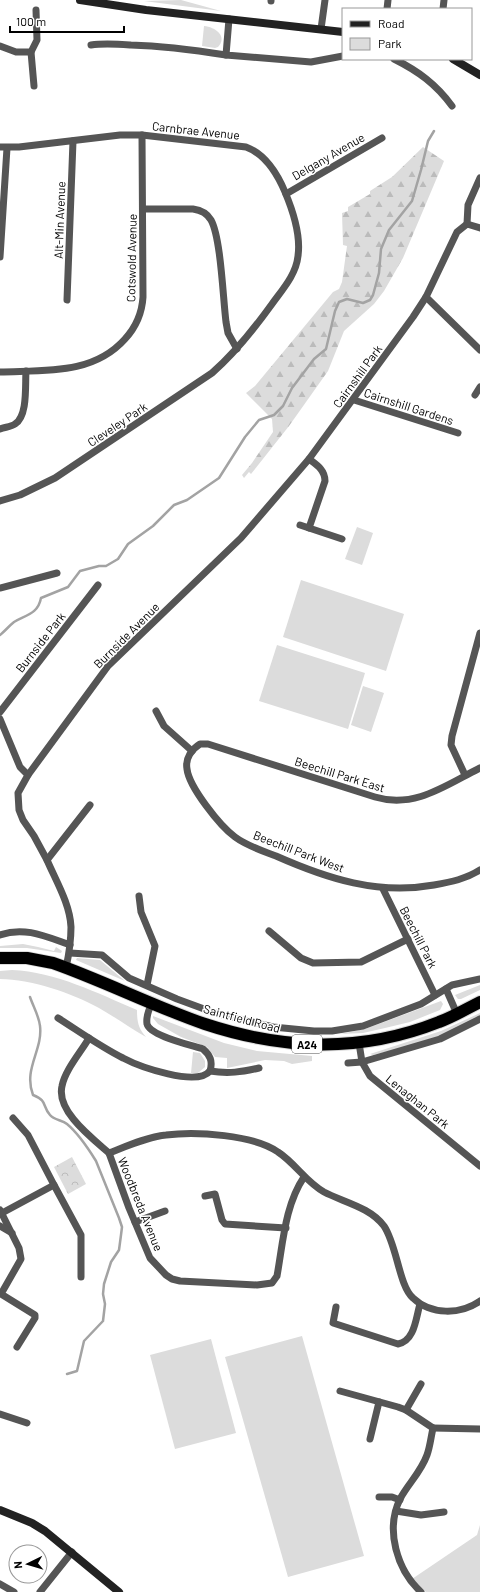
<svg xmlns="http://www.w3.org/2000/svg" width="480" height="1592" font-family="Barlow,sans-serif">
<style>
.green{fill:#dcdcdc}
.forest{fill:url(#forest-firs)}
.park{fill:url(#park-crowns)}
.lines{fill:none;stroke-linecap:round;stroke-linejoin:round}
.stream{stroke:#a3a3a3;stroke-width:2.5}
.highway-casing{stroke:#dbdbdb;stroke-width:14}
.street{stroke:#555;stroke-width:7}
.secondary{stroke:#222;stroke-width:8}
.highway{stroke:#000;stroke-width:12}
.labels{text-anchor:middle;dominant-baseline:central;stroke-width:3;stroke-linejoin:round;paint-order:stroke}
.shield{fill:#fff;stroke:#4c4c4c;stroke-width:1}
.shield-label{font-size:11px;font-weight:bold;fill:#000}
.street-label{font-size:12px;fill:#000;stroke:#fff}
</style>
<defs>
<pattern id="forest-firs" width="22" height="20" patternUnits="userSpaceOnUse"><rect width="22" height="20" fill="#dcdcdc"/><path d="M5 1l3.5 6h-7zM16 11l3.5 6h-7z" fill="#bbb"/></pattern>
<pattern id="park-crowns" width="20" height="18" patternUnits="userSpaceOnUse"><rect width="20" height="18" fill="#dcdcdc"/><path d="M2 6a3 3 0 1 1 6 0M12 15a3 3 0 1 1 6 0" fill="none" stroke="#bbb"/></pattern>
</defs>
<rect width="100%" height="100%" fill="#fff"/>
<g class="green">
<path d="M181,0l40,11 -77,-10z"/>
<path d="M204,26c11,1 24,10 14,21l-3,1 -13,-2z"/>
<path d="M357,527l16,6 -11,32 -17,-6z"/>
<path d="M301,580l103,34 -18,57 -103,-34z"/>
<path d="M277,645l88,28 -17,56 -89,-28z"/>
<path d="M363,686l21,7 -13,39 -20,-7z"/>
<path d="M23,944l15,3 16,4 2,-4 6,4 -1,2 -34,-5h-27v-2z"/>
<path d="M77,958l23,2 25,21 -49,-21z"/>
<path d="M12,970c44,2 85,23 125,40 0,11 1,18 9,27 -16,-9 -31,-20 -47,-29 -27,-15 -68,-29 -99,-29v-8z"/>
<path d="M480,985v5l-19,9h-3l-3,-4z"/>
<path d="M441,1001l2,3 -3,6 -30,12 -25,6 -22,5 -23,1 25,-5z"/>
<path d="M480,1013v3l-40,20 -19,7 -48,12 -3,-1 71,-23z"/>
<path d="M153,1016l71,27 33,8 55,5v5l-20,3 -8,-3 -19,-1 -38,8v-10l-12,-1 -8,-10 -26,-10 -23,-13 -5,-6z"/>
<path d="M193,1052l7,1 5,8v6l-7,6h-7z"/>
<path d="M302,1336l62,220 -76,21 -63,-220z"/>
<path d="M211,1339l25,94 -61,16 -25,-94z"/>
<path d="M480,1525v67h-54l-14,-13 65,-44z"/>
</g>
<path class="forest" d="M423,147l21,14 -41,97 -19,33 -10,13 -30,27 -16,40 -39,55 -38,48 -2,-2 -5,6 -2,-3 10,-12 21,-31 -1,-13 -26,-26 9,-7 78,-94 6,-3 3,-7 5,-36 -4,-1 -1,-32 6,-2v-4l22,-13v-3l22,-14z"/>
<path class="park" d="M72,1157l14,27 -18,10 -14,-27z"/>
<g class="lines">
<g class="stream">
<path d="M0,635c5,-4 9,-9 14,-13 12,-7 24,-8 27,-24l27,-11 12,-16 19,-5h7l12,-7 10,-15 25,-18 21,-21 13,-5 32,-22 26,-41 14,-17 15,-5 9,-9 9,-18 22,-29 12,-10 9,-38 4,-9 8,-3 16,4 7,-3 3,-5 6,-22 2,-24 8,-19 23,-29 9,-31 7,-29 6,-10"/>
<path d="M30,997c3,9 9,19 10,29 3,24 -17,43 -7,69 15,6 9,11 17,20 4,5 12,5 17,9 12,10 21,24 29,37l23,57 3,9 -1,8 -2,15 -8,12 -7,22 -1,10 2,10 -2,17 -19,20 -7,30 -10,3"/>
</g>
<g class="highway-casing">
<path id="highway" d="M0,958h27l26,5c51,18 100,43 152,61 79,26 156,29 234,-2 14,-5 27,-13 41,-20"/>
</g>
<g class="street">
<path d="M271,1v-1"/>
<path d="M387,9l1,-9"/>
<path d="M443,9l1,-9"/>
<path d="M229,19l-3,36 85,7 32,-6"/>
<path d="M321,29l4,-29"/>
<path d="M91,45c13,-2 26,-1 40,0 32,1 63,5 95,10"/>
<path d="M0,46l16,6h15l6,-12 -1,-30"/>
<path d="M31,52l3,34"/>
<path d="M394,59c24,12 42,25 58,47"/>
<path d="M0,147h19l101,-12h22l104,12c19,7 31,26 39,45 8,19 16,43 13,64 -2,19 -16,34 -26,48 -18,25 -36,48 -60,69l-157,105 -35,17 -20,6"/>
<path d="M286,194l96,-56"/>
<path d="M143,209h50c7,1 14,4 18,11 10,18 12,79 15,102l2,11 9,16"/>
<path d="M467,224l1,-19 12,-27"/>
<path d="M0,257l7,-109"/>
<path d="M426,297l54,53"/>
<path d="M67,300l6,-159"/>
<path d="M0,372c45,-2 93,3 125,-33 11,-12 17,-26 18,-42l-1,-162"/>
<path d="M475,395l5,-8"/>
<path d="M354,400l104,33"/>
<path d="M0,429c5,-2 11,-2 15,-5 13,-8 10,-39 11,-53"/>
<path d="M309,459c8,6 16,11 16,22l-16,47 33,11"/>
<path d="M300,525l9,3"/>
<path d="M0,588l57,-15"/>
<path d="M156,711l8,15 28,25"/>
<path d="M0,712l98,-127"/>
<path d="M0,719l20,48 8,8 -10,18 1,17 4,10 11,16 13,24"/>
<path d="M480,768c-34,17 -65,41 -105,29l-167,-53h-8c-8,5 -15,14 -13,25 2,18 33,57 48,68 12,9 28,14 41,19 52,23 102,39 158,29 17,-3 32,-6 46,-15"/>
<path d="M28,775l80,-109 133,-128 68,-79 104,-142 13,-20 31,-65 10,-8 13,4"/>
<path d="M465,775l-14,-30 1,-9 28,-103"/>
<path d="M383,889l52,106"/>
<path d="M139,896l2,16 14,34 -8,39"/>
<path d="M269,931l32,27 12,5 48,-1 47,-23"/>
<path d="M0,935c25,-9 47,2 70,10"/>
<path d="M70,953l32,2 27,23 48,21 38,14 58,14 41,4h18l31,-5 58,-22 31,-19 28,-6"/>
<path d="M66,968c3,-14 5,-27 5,-41 -1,-23 -15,-46 -24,-67l43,-55"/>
<path d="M446,989l11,25"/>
<path d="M152,1003c-3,6 -6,14 -5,21 3,12 44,21 56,25 7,6 10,12 7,22"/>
<path d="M58,1018c22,14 43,29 65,40 17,9 74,29 87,13 18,3 32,1 49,-3"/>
<path d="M89,1038c-8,14 -24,32 -27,48 -6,25 30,52 47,67 18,-7 38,-16 57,-18 30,-4 88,0 112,17 17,11 28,30 46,40 19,10 46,15 60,34 13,19 15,60 29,72 18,17 47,17 67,3"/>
<path d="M359,1043l3,19 8,14 110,90"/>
<path d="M348,1063l14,-1 78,-23 40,-20"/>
<path d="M13,1118l15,17 26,50"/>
<path d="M109,1153l20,55 21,50 16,17 6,4 8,2 77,4 15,-2 5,-7c6,-33 8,-71 27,-99"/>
<path d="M205,1196l10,-2 7,26 3,4 61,4"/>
<path d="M0,1210l19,38 2,11 -20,35 34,21v3l-18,29"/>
<path d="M2,1213l52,-28 27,50v42"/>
<path d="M135,1222l30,-11"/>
<path d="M0,1226l12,7"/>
<path d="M336,1307l-3,16 65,21c17,-3 18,-27 22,-40"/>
<path d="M340,1391l58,16 8,3 27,18"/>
<path d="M406,1410l15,-26"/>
<path d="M0,1414l27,9"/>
<path d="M433,1428l47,1"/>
<path d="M370,1439l9,-37"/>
<path d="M379,1497h13l8,3"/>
<path d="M396,1511l25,4 23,-3"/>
<path d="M0,1584l14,8"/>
<path d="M40,1592l32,-40"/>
<path d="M421,1592c-24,-22 -36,-62 -21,-93 8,-15 21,-27 27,-44 3,-8 4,-18 6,-27"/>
</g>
<g class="secondary">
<path d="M80,0l66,10 197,22"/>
<path d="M453,59l27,16"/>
<path d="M0,1510l32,13 13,8 74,61"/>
</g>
<use href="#highway" class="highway"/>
</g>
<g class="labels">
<rect class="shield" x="292" y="1035" width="30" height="18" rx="3"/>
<g class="shield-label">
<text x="307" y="1044">A24</text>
</g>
<g class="street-label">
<text transform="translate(196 130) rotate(6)">Carnbrae Avenue</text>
<text transform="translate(328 156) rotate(-30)">Delgany Avenue</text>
<text transform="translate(59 220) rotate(-88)">Alt-Min Avenue</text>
<text transform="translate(131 258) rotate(-89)">Cotswold Avenue</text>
<text transform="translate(357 376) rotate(-54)">Cairnshill Park</text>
<text transform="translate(409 406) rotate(18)">Cairnshill Gardens</text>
<text transform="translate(117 424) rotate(-34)">Cleveley Park</text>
<text transform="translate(126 635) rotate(-45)">Burnside Avenue</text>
<text transform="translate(40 642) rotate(-52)">Burnside Park</text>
<text transform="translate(340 774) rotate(17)">Beechill Park East</text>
<text transform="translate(299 851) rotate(21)">Beechill Park West</text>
<text transform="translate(419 937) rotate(63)">Beechill Park</text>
<text transform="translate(242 1018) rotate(15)">Saintfield Road</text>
<text transform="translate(418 1101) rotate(39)">Lenaghan Park</text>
<text transform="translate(141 1204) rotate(68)">Woodbreda Avenue</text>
</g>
</g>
<rect x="342" y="8" width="130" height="52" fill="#ffffff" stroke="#999999"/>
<rect x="350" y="21" width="20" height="6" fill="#222222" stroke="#999999"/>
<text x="378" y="28" font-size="12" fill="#000000">Road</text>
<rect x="350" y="38" width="20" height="12" fill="#dcdcdc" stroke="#999999"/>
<text x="378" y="48" font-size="12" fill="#000000">Park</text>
<g transform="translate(28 1564) rotate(265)"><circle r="19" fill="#ffffff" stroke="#999999"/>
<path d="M0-3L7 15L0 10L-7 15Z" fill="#000000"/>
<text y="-6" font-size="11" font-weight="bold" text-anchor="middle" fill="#000000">N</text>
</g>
<path d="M10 26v6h114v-6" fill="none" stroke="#000000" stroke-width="2"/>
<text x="16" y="26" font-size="12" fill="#000000" stroke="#ffffff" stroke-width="3" paint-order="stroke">100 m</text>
</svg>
